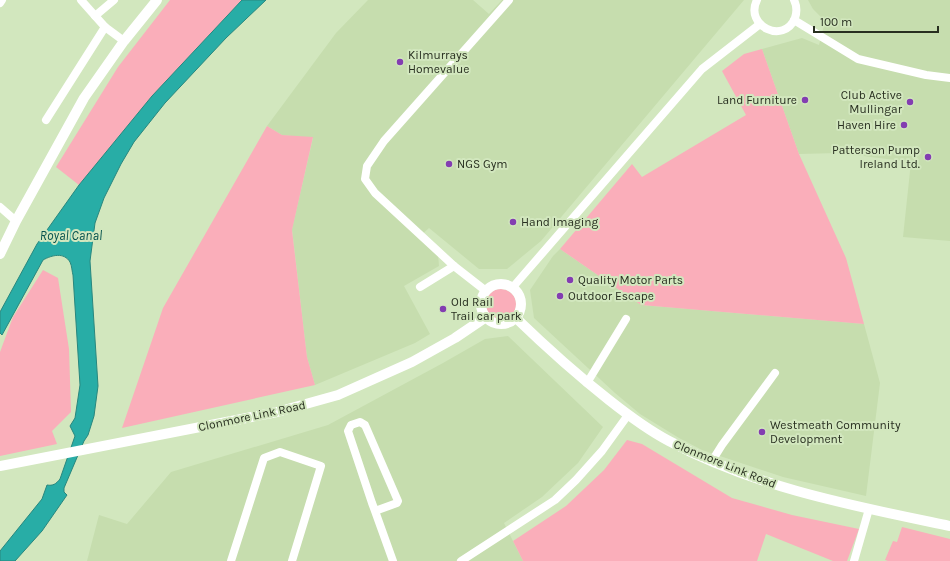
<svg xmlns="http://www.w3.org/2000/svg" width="950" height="561" font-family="Karla,sans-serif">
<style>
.built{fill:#c6ddae}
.green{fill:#faaeba}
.water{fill:#28ada6;stroke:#28877e}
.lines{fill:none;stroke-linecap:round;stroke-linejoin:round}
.minor{stroke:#fff;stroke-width:8}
.major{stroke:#fff;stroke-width:10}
.poi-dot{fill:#833db1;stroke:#d2e7be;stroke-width:1.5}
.labels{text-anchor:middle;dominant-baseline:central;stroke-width:4;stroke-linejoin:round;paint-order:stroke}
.poi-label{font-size:12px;fill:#282f20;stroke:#d2e7be;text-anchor:start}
.street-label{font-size:12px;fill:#282f20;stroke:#d2e7be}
.water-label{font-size:13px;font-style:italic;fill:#04514d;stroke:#d2e7be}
</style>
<rect width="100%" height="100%" fill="#d2e7be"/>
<g class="built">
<path d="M368,0h105l16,14 13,-14h242l-203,241 -34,28h-28l-50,-41 -11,10 20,16 1,12 -35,20 26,48 -15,9 -100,42 -8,-28 -15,-128 21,-91 -31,-3 -15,-9 69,-93z"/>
<path d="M808,0h142v241l-47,-4 8,-75 -72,-9 -40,1 -37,-105 40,-11 17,7 6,-24 -12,-12z"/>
<path d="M560,249l81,56 223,19 16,59 -14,113 -83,-19 -81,-27 -23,-12 -39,-24 -25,-21 -81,-75 -4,-28 23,-34z"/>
<path d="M508,336l95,91 -25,36 -36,34 -38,26 19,38h-436l12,-46 28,9 44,-52 157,-47 115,-62 42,-24z"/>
</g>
<g class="green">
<path d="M170,0h72l-90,96 -73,89 -23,-18 62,-100z"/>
<path d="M762,49l37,105 47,104 18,66 -223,-19 -81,-56 72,-85 10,13 104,-62 -24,-44 22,-17z"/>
<path d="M267,126l15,9 31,2 -21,93 15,127 8,28 -193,43 41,-120z"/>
<path d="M43,270l15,8 11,71 2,63 -19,19 5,13 -57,12v-104l13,-35z"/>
<circle cx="501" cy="304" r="15"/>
<path d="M627,440l15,4 90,54 60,17 67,14 -12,32h-14l-67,-27 -9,27h-234l-10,-20 53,-35 38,-36z"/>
<path d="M902,527l48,12v22h-62l-3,-1 8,-19 4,1z"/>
</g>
<path class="water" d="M242,0h24l-40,38 -61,65 -31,39 -13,22 -17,34 -9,25 -5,38 8,125 -4,30 -6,19 -4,6 -20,47v4l3,3 -25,36 -27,30h-15v-10l42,-52 5,-14c6,1 9,-1 13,-6l15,-43 -5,-10 5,-8 5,-33 -7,-110c-1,-3 -1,-9 -3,-13 -6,-10 -18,-7 -27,-2l-41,75 -2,-2v-21l37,-68 42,-59 73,-89z"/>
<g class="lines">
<g class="minor">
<path d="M81,0l24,27 19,14"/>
<path d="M757,0c-13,26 27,45 38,18 2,-6 2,-12 -1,-18"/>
<path d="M0,3l2,-3"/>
<path d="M95,16l19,-16"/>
<path d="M794,20l64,39 68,16 24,3"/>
<path d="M46,120l59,-93"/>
<path d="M0,207l16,14"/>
<path d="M420,287l34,-21"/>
<path d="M513,287l189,-218 58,-45"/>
<path d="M486,291l-32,-25 -79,-73 -10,-14 2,-13 17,-25 125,-141"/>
<path d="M587,383l39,-64"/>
<path d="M712,461l10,-16 53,-72"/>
<path d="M375,511l22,-8 1,-2 -33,-76 -5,-3 -9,3 -3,6 24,72 3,8 18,50"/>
<path d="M231,561l33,-103 16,-6 41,14 -29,95"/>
<path d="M461,561l94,-61 21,-20 26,-29 26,-36"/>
<path d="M854,561l15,-52"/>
</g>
<g class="major">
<path d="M0,254l16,-33 68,-123 40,-57 33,-41"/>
<circle cx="501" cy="304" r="20"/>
<path d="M516,318c30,29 60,56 93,82 19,15 39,30 60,41 88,47 185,65 281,85"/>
<path d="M0,466l277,-54 61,-17 74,-33 43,-24 31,-21"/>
</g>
</g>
<g class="poi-dot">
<circle cx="400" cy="62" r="4"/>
<circle cx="805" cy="100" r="4"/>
<circle cx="910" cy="102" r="4"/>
<circle cx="904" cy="125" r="4"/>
<circle cx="928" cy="157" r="4"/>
<circle cx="449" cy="164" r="4"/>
<circle cx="513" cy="222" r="4"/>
<circle cx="570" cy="280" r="4"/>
<circle cx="560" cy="296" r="4"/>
<circle cx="443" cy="309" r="4"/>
<circle cx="762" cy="432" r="4"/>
</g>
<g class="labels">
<g class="poi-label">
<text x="408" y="55">Kilmurrays<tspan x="408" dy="14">Homevalue</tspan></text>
<text x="902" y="95" text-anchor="end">Club Active<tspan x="902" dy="14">Mullingar</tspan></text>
<text x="797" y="100" text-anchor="end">Land Furniture</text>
<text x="896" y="125" text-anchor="end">Haven Hire</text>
<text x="920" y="150" text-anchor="end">Patterson Pump<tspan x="920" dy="14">Ireland Ltd.</tspan></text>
<text x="457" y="164">NGS Gym</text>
<text x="521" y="222">Hand Imaging</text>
<text x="578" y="280">Quality Motor Parts</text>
<text x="568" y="296">Outdoor Escape</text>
<text x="451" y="302">Old Rail<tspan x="451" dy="14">Trail car park</tspan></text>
<text x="770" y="425">Westmeath Community<tspan x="770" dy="14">Development</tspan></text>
</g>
<g class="street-label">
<text transform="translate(252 416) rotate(-12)">Clonmore Link Road</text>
<text transform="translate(725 464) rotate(22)">Clonmore Link Road</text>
</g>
<g class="water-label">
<text x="71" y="235">Royal Canal</text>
</g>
</g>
<path d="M814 26v6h124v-6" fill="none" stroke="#282f20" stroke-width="2"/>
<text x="820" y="26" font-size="12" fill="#282f20" stroke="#d2e7be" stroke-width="3" paint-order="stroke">100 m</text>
</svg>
